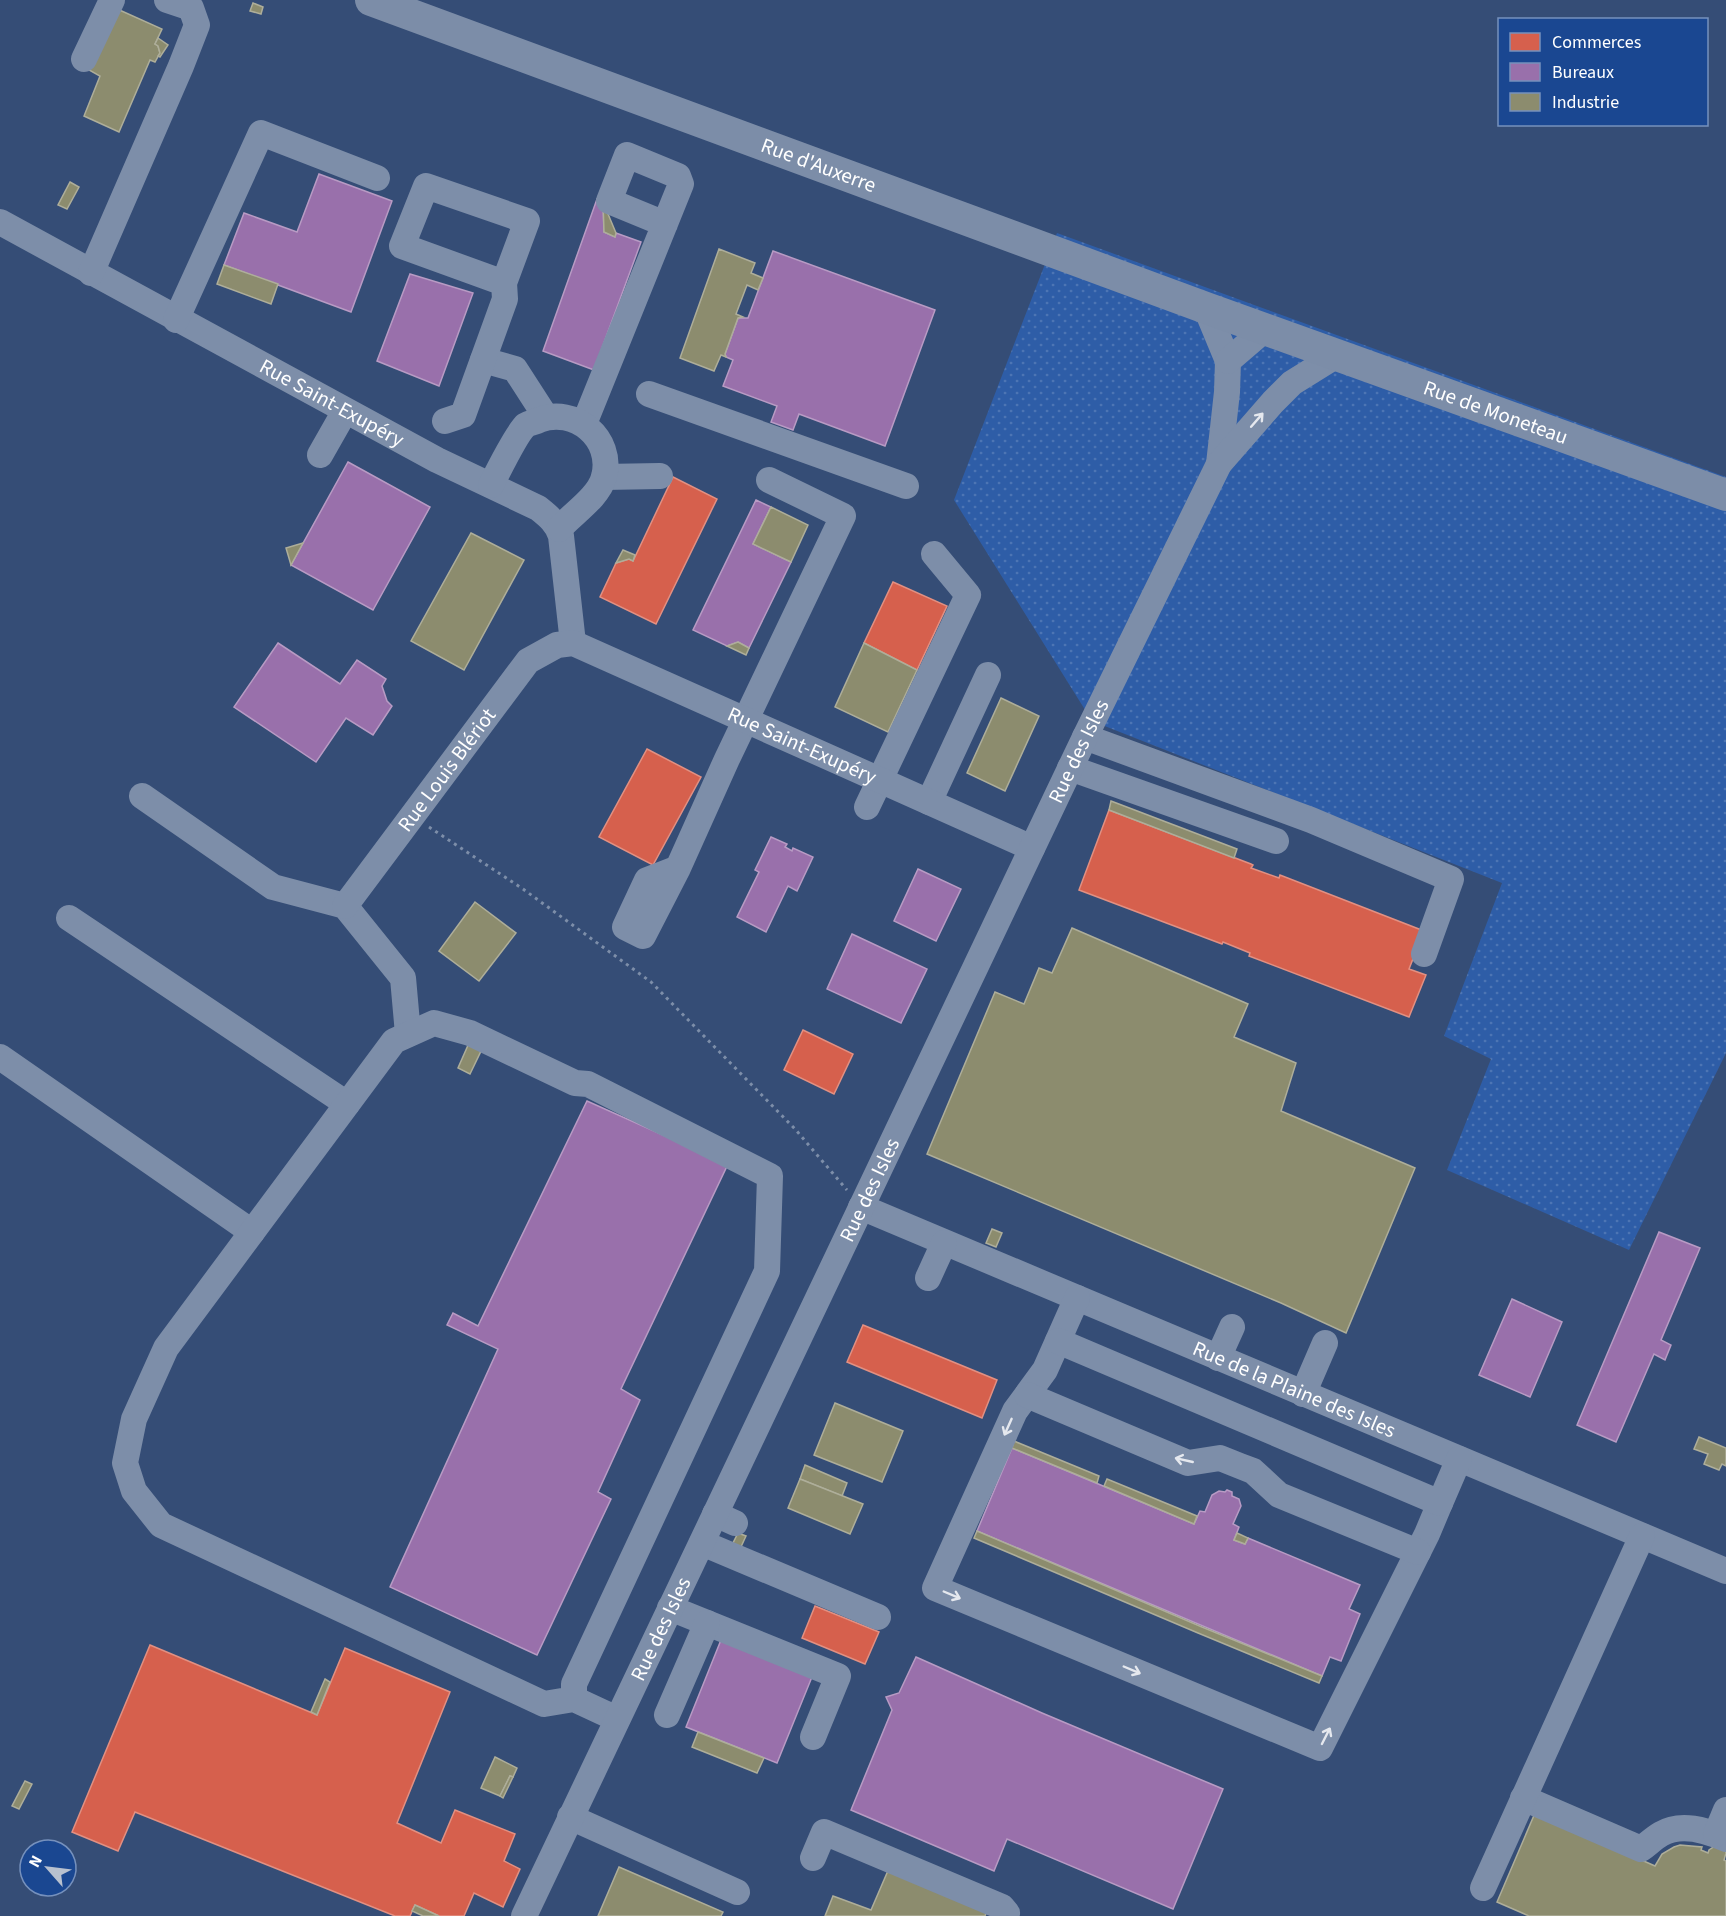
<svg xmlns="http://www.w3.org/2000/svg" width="1726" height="1916" font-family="'Source Sans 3',sans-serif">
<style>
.grass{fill:url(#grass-dots)}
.shops{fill:#d6604d;stroke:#e29082;stroke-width:1.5}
.offices{fill:#9970ab;stroke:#b89bc4;stroke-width:1.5}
.industry{fill:#8c8c6e;stroke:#aeae9a;stroke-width:1.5}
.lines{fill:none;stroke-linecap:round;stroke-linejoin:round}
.path{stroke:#7d8ea9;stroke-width:3;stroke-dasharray:3 4.5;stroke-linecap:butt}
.minor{stroke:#7d8ea9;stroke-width:26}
.major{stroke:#7c8da8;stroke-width:32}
.oneway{stroke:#e5e8ee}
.labels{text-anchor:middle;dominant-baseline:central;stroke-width:6;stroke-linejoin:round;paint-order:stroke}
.street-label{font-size:21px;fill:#fff;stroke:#1a4791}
</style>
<defs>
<pattern id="grass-dots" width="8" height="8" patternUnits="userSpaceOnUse" patternTransform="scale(1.5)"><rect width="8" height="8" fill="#2e5da7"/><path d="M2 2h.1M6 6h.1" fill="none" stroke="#4d75b4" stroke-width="1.8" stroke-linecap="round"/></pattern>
</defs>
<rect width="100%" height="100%" fill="#354d76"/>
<path class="grass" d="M1057,233l669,244v576l-97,197 -182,-80 44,-111 -47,-23 58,-153 -410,-162 -138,-221z"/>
<g class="shops">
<path d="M673,477l44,22 -61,125 -56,-27 16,-34 13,-4 4,2z"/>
<path d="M893,582l54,24 -30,64 -53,-27z"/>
<path d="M647,749l54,28 -48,88 -54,-28z"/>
<path d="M1109,810l142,54 2,1 -2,3 28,10 1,-3 144,56 -15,38 17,6 -17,42 -160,-61 1,-3 -27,-11 -1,2 -143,-54z"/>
<path d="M803,1030l50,24 -19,40 -50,-24z"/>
<path d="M863,1325l134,55 -15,38 -135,-56z"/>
<path d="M815,1606l64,26 -14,32 -63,-26z"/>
<path d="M150,1645l167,70 28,-67 105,44 -53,131 44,20 14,-33 60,24 -11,27 16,8 -17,38 -29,-14 -10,23h-25l-24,-11 -5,11h-15l-260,-104 -17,39 -46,-19z"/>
</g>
<g class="offices">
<path d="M319,174l73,27 -41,111 -127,-47 20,-52 53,19z"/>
<path d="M597,199l6,3 1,30 11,5 1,-4 25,9 -47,128 -51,-19z"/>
<path d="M773,251l162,59 -50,136 -86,-32 -6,16 -22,-8 6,-16 -54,-20 10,-26 -7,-3 -1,-3 13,-36h10z"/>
<path d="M410,274l63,19 -34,93 -62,-25z"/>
<path d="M348,462l82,45 -57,103 -82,-45z"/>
<path d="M756,500l15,7 -18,37 38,18 -42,86 -11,-6 -11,4 -34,-16z"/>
<path d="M278,643l62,41 17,-24 29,19 -4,7 5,15 5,5 -19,29 -27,-17 -30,44 -82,-55z"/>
<path d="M771,837l16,7 -2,3 7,4 1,-3 20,9 -16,34 -9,-5 -22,46 -29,-15 22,-45 -4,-2z"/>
<path d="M918,869l43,20 -25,52 -42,-20z"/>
<path d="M852,934l75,35 -26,54 -74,-34z"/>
<path d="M587,1101l141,63 -107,225 19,11 -42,92 13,7 -74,156 -147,-68 108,-238 -51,-24 6,-12 25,13z"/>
<path d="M1659,1232l41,16 -39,92 10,5 -6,15 -11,-6 -38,88 -39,-17z"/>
<path d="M1512,1299l50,23 -32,75 -51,-22z"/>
<path d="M1012,1448l182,76 6,-13 5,1 7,-17 7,-4 6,1 2,-2 5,2v4l7,3 2,7 -8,18 6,3 -5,13 11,4 3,-6 112,47 -11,24 11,5 -19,47 -11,-4 -8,19 -345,-145z"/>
<path d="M723,1635l91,37 -37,91 -91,-36z"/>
<path d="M916,1657l126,56 181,76 -50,120 -166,-70 -13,32 -143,-61 41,-100 -6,-13 13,-4z"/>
</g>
<g class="industry">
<path d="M253,3l10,4 -2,7 -11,-3z"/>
<path d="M115,8l47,21 -7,15 3,2 2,7 -5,9 -5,-2 -31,72 -35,-16 16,-40 -11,-6z"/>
<path d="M158,38l10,7 -8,12 -2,-1 2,-3 -2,-7 -3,-2z"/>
<path d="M70,182l9,5 -12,22 -9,-4z"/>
<path d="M603,202l13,31 -1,4 -11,-5z"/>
<path d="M719,249l36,14 -4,10 12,5 -5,12 -11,-5 -11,29 7,3 -5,1 -13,36 1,3 -5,-2 -7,16 -34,-13z"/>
<path d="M224,265l54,19 -7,20 -54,-20z"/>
<path d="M771,507l37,18 -17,37 -38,-18z"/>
<path d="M471,533l53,27 -60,110 -53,-29z"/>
<path d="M303,543l-12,22 -5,-17z"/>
<path d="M623,550l12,5 -2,6 -4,-2 -13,4z"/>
<path d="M738,642l11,6 -3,7 -19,-9z"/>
<path d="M864,643l53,27 -29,62 -53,-25z"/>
<path d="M1001,698l38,18 -34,75 -38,-18z"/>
<path d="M1111,801l126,48 -3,9 -125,-48z"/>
<path d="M475,902l41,31 -37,48 -40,-30z"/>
<path d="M1072,928l176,76 -14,33 62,26 -15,48 134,57 -69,165 -65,-30 -354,-149 68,-162 29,12 15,-36 13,5z"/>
<path d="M469,1043l13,6 -12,25 -12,-6z"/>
<path d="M992,1229l10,4 -6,14 -10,-4z"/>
<path d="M835,1403l68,28 -21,51 -68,-27z"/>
<path d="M1699,1437l27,11v18l-4,-2 -3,6 -15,-6 4,-10 -14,-5z"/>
<path d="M1014,1441l85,35 -2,7 -85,-35z"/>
<path d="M805,1465l42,18 -5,13 -42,-17z"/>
<path d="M800,1479l63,25 -13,30 -62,-26z"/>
<path d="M1107,1479l90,37 -3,8 -90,-38z"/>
<path d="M977,1531l225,96 120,49 -3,7 -121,-50 -224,-95z"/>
<path d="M738,1533l8,3 -6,13 -8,-4z"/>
<path d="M1237,1533l11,5 -3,6 -11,-4z"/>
<path d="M325,1679l5,3 -13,33 -6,-3z"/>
<path d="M698,1732l66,26 -7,15 -65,-26z"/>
<path d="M495,1757l22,11 -4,9 -3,-1 -10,20 -19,-8z"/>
<path d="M510,1776l3,1 -10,21 -3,-2z"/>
<path d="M25,1781l7,3 -13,25 -7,-3z"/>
<path d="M1535,1813l120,53 7,-12 12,-7 6,-2 22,2 -1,3 7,3 1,-3 9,-6 7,5 1,4 -2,7 2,1v55h-197l-32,-14z"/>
<path d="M890,1866l98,42 -3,8h-160l8,-20 38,14z"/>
<path d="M619,1867l104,45 -2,4h-123z"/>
<path d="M415,1905l24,11h-16l-11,-5z"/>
</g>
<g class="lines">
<path class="path" d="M429,827l94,62 128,93 144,147 52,61"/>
<g class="minor">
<path d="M84,59l28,-59"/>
<path id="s1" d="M0,222l437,238 101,48c10,8 19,15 23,28l12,107"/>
<path d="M91,273l90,-207 16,-41 -6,-17 -24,-8"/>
<path d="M1206,308l22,53 -1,31 -8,72"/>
<path d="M176,320l85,-187 116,45"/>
<path d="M483,360l32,9 31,48"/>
<path d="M1228,361l37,-32"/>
<path d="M649,394l257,92"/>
<path d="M445,421l18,-6 42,-116 -1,-16 -102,-37 24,-60 101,35 -23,62"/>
<path d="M584,424l97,-240 -3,-8 -51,-21 -18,46 56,23"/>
<path d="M320,455l25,-44"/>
<path d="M604,477l56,-1"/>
<path d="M491,485c5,-10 27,-54 35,-60 3,-2 9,-3 13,-5 35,-14 75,18 65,57 -6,21 -31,36 -45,52"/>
<path d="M1085,737l226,83 140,59 -27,75"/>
<path d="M1070,768l206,73"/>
<path d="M142,796l131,91 72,19 58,72 5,56"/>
<path d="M929,802l59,-127"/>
<path d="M867,807l101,-212 -34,-41"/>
<path d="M678,868l-31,12 -22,47 18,9 35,-68 49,-109 116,-243 -74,-36"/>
<path id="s2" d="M345,906l183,-245 29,-16 16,-2 459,205"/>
<path d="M69,918l278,186"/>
<path d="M0,1057l252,175"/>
<path id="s3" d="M861,1207l865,364"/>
<path d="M928,1278l16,-35"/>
<path d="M1077,1298l-32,72 -30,41 -80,177 385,160 107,-214 13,-31"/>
<path d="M1058,1341l382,162 19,-44"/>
<path d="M1218,1358l14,-31"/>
<path d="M1303,1394l22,-51"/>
<path d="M1027,1395l161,68 32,-5 20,8 13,5 26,24 139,57"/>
<path d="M715,1514l20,9"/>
<path d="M702,1543l176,74"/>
<path d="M670,1608l168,68 -25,61"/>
<path d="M574,1699v-15l193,-413 3,-95 -182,-92 -13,-1 -105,-50 -36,-10 -40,18 -228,307 -32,71 -9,44 9,28 27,34 383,179 30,-5 43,20"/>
<path d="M667,1715l40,-92"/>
<path d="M1523,1798l118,51c7,-5 13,-11 20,-15 20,-12 45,-4 65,5"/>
<path d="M570,1817l167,75"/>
<path d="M1716,1834l10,-24"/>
<path d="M813,1858l11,-26 178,75 5,6 -1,3"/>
<path d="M1483,1888l159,-352"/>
<path id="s4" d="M524,1916l561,-1179 134,-273 54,-62 19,-19 45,-28"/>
</g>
<path class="major" id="s5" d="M371,0l835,308 520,187"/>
</g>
<defs><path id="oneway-shaft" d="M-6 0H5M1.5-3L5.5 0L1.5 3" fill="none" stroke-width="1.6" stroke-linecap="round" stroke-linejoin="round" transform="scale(1.5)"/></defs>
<g class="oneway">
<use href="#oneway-shaft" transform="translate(1257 420) rotate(-49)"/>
<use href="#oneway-shaft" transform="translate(1008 1427) rotate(114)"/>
<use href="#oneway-shaft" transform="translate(1184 1460) rotate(-167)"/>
<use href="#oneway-shaft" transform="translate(952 1595) rotate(23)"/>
<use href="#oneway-shaft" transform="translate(1132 1670) rotate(23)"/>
<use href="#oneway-shaft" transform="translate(1326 1736) rotate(-63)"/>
</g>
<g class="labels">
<g class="street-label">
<text stroke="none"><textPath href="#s5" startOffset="477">Rue d'Auxerre</textPath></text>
<text stroke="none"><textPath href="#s1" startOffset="378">Rue Saint-Exupéry</textPath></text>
<text stroke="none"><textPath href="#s5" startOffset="1198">Rue de Moneteau</textPath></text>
<text stroke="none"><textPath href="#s2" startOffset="606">Rue Saint-Exupéry</textPath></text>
<text stroke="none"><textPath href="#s4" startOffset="1290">Rue des Isles</textPath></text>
<text stroke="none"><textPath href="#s2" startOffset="170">Rue Louis Blériot</textPath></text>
<text stroke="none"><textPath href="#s4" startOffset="804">Rue des Isles</textPath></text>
<text stroke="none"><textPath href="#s3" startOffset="470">Rue de la Plaine des Isles</textPath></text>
<text stroke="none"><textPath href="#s4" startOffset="318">Rue des Isles</textPath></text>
</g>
</g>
<rect x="1498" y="18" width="210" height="108" fill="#1a4791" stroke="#7691bd" stroke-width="1.5"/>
<rect x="1510" y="33" width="30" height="18" fill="#d6604d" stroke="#7691bd" stroke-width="1.5"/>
<text x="1552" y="48" font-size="18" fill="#ffffff">Commerces</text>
<rect x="1510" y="63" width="30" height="18" fill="#9970ab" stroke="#7691bd" stroke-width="1.5"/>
<text x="1552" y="78" font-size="18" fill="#ffffff">Bureaux</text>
<rect x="1510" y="93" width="30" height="18" fill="#8c8c6e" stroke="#7691bd" stroke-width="1.5"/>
<text x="1552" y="108" font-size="18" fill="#ffffff">Industrie</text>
<g transform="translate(48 1868) rotate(298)"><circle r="28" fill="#1a4791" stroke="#7691bd" stroke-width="1.5"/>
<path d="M0-4.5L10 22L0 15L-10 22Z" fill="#b8c1cf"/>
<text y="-9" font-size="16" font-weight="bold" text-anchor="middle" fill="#ffffff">N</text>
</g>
</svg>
